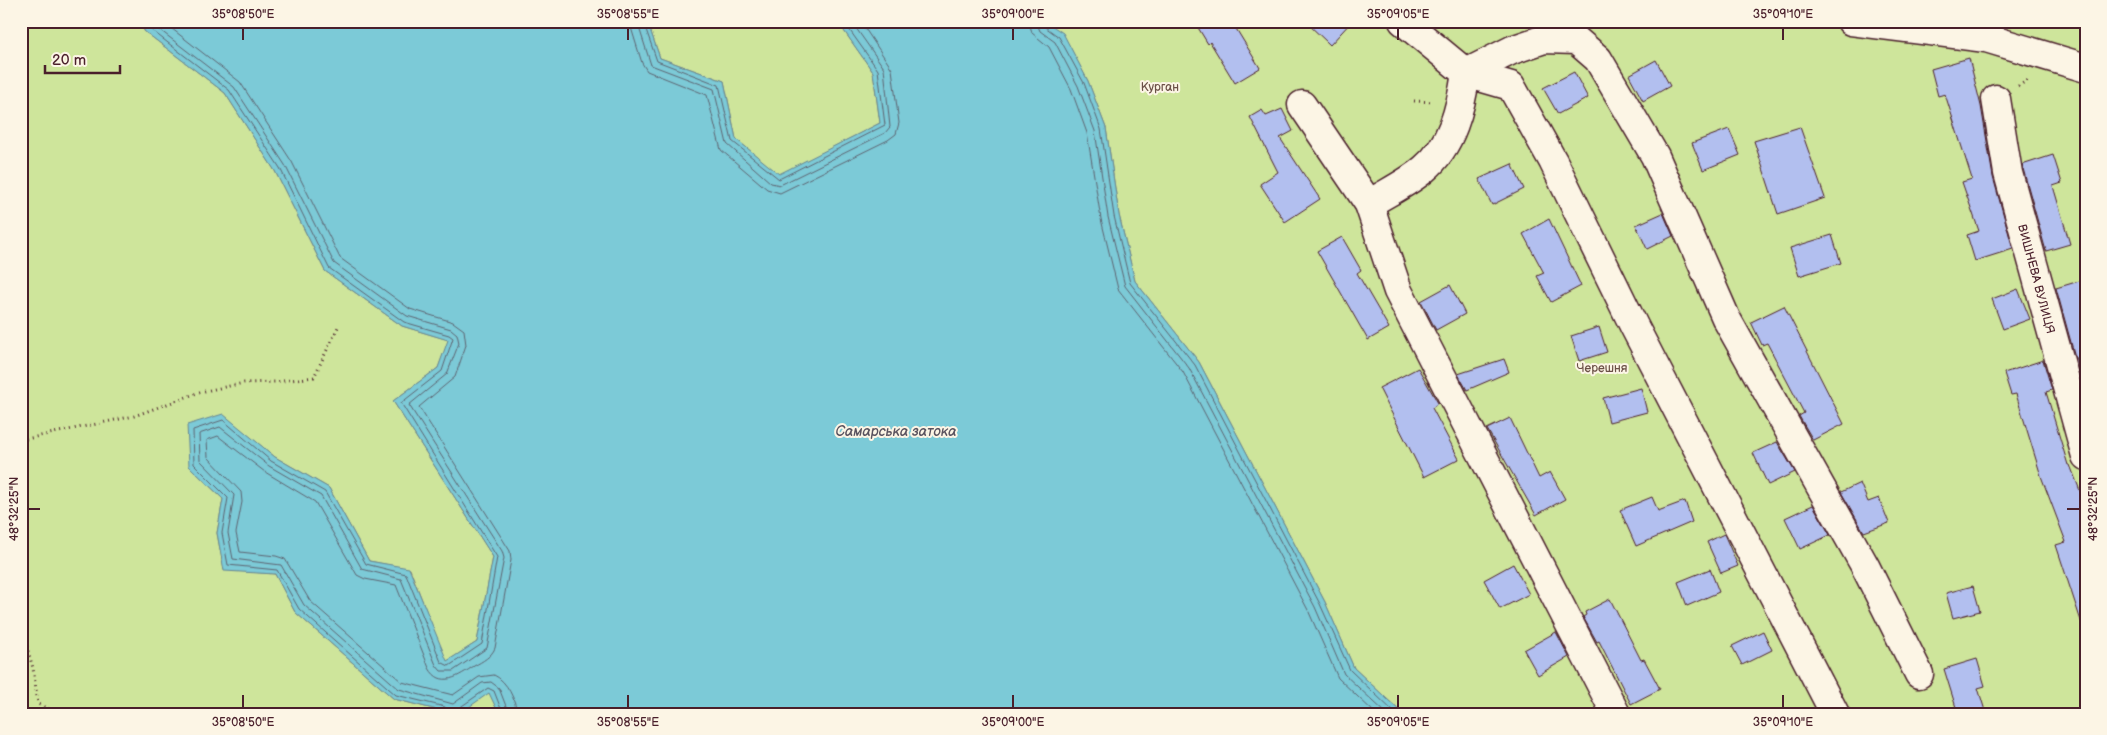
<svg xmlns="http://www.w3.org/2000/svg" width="2107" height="735" font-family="'Balsamiq Sans',sans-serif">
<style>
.green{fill:#cee59b;stroke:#8c8263}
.water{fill:#7bcad7;stroke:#678692}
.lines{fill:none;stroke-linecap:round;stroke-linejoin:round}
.shore{stroke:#5e6370;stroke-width:1}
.building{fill:#b2bfef;stroke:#4a1f2b}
.minor-casing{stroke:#4a1f2b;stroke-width:31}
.path{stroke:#4a1f2b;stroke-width:3;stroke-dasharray:1 4;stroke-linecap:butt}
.minor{stroke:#fcf5e5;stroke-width:28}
.ticks{fill:none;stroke:#4a1f2b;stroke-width:2}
.labels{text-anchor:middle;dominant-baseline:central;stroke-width:4;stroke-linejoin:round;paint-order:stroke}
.park-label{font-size:12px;fill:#6b5047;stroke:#fcf5e5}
.street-label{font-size:12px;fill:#4a1f2b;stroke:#fcf5e5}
.water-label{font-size:14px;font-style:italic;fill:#59525f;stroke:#fcf5e5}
.neatline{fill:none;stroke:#4a1f2b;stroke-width:2}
.ticks-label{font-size:12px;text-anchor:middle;fill:#4a1f2b}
</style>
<rect width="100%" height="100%" fill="#edeae7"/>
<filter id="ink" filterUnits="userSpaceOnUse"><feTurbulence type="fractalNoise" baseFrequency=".02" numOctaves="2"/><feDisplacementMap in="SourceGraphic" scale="10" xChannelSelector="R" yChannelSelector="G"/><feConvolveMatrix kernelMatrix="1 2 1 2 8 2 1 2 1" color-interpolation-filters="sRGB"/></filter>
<g filter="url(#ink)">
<g class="green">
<path d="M21,21h123v10l81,62 50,78 50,100 77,55 47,14 -11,28 -45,33 100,156 -16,85 -31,20 -36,-93 -41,-8 -40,-73 -54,-31 -52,-42 -34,51 34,33 -6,34 7,37 51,4 20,38 99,87 59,15h-432z"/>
<path d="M647,21h179l16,7 31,44 7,51 -101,52 -43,-36 -12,-58 -64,-23z"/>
<path d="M1045,21h1041v693h-683l-49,-46 -29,-66 -126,-240 -64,-81 -16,-66 -13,-87 -18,-47 -25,-47z"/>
<path d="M489,692l10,22h-40z"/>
</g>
<path class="water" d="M144,21h503l13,37 64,23 12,58 43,35 101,-51 -7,-51 -31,-44 -16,-7h219l18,12 25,48 18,47 13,87 16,66 64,81 126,240 29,66 49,46h-904l-10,-21 -30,21h-6l-59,-15 -99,-87 -20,-38 -51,-3 -7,-38 6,-34 -34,-33 -2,-41 36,-11 52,43 54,31 40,73 40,7 38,93 30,-19 16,-85 -100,-156 45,-33 10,-28 -46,-14 -77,-55 -50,-100 -50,-78 -81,-62z"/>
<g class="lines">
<g class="shore">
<path d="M149,21l1,8 79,61 51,78 49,100 75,54 45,13 4,3 -11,33 -41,32 96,154 -15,87 -33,22 -8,-4 -35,-88 -40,-10 -41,-72 -54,-31 -48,-41 -30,10 1,34 34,34 -6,35 6,32 49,5 22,39 97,86 49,12 3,7"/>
<path d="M155,21l1,6 78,60 51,78 49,98 73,53 44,13 6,5 2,9 -12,31 -38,31 93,146 2,7 -17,90 -34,23h-12l-5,-6 -35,-86 -39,-10 -41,-73 -52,-30 -49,-39 -21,7 1,26 34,35 -6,38 5,26 48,6 23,40 95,84 54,15 29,-21 9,-1 8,6 10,26"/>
<path d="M162,21l78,61 52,80 48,96 70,51 43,13 11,8 2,15 -11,32 -36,30 91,144 1,9 -16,88c-4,9 -12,13 -21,18 -15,10 -33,23 -45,2l-33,-83 -31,-6 -8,-4 -42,-73 -50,-30 -47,-36 -11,4 1,17 33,35 1,10 -6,31 4,19 36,4 9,3 25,42 92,81 51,13 26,-18 15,-2c13,6 22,25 23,39"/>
<path d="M629,21l13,42 5,8 60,24 14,55 46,39 13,4 108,-53 8,-6 3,-11 -7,-54 -32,-48"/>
<path d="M637,21l14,44 63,24 13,55 44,39 9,2 105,-52 5,-6 -6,-59 -33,-47"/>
<path d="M643,21l14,40 62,24 13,56 47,38 106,-54 -7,-55 -32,-45 -7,-4"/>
<path d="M1029,21l3,12 17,14 22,42 16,44 14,86 17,70 65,83 125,238 30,68 38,36"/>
<path d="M1036,21l4,10 15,11 23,44 17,45 13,86 17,69 64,82 126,239 29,67 43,40"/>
<path d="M1043,21l2,6 14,10 25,46 17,46 13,87 16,67 65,82 125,239 30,66 46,44"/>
<path d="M457,714l2,-6 29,-20 6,3 9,23"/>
</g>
</g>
<g class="building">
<path d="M1194,21h50l-9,6 25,41 -25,15 -25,-41 -2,2z"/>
<path d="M1305,21h47l-22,24z"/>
<path d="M1969,58l12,48 12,71 20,72 -38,12 -8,-26 12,-4 -17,-49 10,-3 -27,-85 -7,2 -7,-27z"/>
<path d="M1656,60l14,26 -27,15 -14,-26z"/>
<path d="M1574,72l14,26 -30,16 -15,-26z"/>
<path d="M1282,109l11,22 -13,7 40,61 -35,23 -25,-38 18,-12 -28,-55 12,-7 4,6z"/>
<path d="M1800,127l25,71 -47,16 -24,-73z"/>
<path d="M1729,129l11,26 -37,15 -11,-27z"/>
<path d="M2053,155l9,28 -9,3 17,58 -24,7 -24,-86z"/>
<path d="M1512,164l12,25 -32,16 -13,-26z"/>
<path d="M1663,213l10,23 -26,13 -11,-24z"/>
<path d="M1549,219l32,67 -30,16 -14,-26 7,-3 -21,-39z"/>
<path d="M1832,235l9,28 -42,13 -9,-28z"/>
<path d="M1342,237l19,33 -4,3 32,55 -21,12 -51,-89z"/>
<path d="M2086,279v96h-6l-24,-87z"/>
<path d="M1450,285l15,29 -29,16 -15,-29z"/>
<path d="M2018,289l12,30 -27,10 -11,-30z"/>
<path d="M1784,306l60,118 -31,16 -14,-24 5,-3 -37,-70 -5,2 -11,-23z"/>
<path d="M1599,327l8,25 -28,9 -8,-25z"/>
<path d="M1504,359l5,13 -42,18 -9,-16z"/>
<path d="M2043,360l9,30 -6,2 22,73h2l16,41v117l-4,1 -26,-79 10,-3 -25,-66 -25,-82 -5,1 -7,-22z"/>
<path d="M1418,368l20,35 -6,5 27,51 -35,18 -45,-89z"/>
<path d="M1641,388l6,24 -38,10 -6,-24z"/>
<path d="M1510,418l29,60 11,-6 15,27 -29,16 -49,-86z"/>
<path d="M1777,442l18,30 -27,13 -15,-32z"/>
<path d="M1860,483l8,19 11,-4 10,25 -25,9 -23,-40z"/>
<path d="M1652,497l6,14 27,-10 7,21 -56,24 -16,-36z"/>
<path d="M1813,505l17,30 -30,14 -15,-31z"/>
<path d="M1724,534l14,32 -17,7 -14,-31z"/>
<path d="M1513,564l16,30 -29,15 -16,-29z"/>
<path d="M1710,569l9,23 -32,14 -9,-24z"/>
<path d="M1973,586l7,25 -27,7 -7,-25z"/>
<path d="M1610,599l31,61 3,-1 16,30 -29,15 -32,-63 -2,1 -14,-25 3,-2 -1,-3z"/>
<path d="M1763,631l9,19 -30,15 -10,-19z"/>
<path d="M1556,632l13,25 -31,18 -14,-25z"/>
<path d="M1977,659l8,27 -7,2 8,26h-28l-14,-45z"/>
</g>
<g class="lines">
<g class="minor-casing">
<g id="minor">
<path d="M1403,21l63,52 45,13 42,75 81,165 201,388"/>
<path d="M1851,21l135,17 100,30"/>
<path d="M1466,73l46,-23 32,-11 32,1 22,19 57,97 71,162 139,248 54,108"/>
<path d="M1996,99l12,74 78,283"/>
<path d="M1302,105l67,99 29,87 218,423"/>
<path d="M1369,204c17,-11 39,-21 55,-35 28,-23 37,-62 42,-96"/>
</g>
</g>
<g class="path">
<path d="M2018,86l12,-7"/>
<path d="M1414,101l19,1"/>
<path d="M21,440l113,-24 66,-24 44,-9 31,-1 39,-5 25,-52"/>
<path d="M21,627l12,41 5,36 21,10"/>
</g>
<use href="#minor" class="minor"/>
</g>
</g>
<path class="ticks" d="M243,28v12M628,28v12M1013,28v12M1398,28v12M1783,28v12M28,509h12M2067,509h13M243,695v13M628,695v13M1013,695v13M1398,695v13M1783,695v13"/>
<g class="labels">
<g class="park-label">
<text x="1160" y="87">Курган</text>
<text x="1602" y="368">Черешня</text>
</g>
<g class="street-label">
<text transform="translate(2036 279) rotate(75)">ВИШНЕВА ВУЛИЦЯ</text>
</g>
<g class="water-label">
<text x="896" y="431">Самарська затока</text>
</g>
</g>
<rect width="2107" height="735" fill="none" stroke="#fcf5e5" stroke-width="55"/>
<path d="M45 65v8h75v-8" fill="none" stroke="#4a1f2b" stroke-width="2.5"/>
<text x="52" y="65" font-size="15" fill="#4a1f2b" stroke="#fcf5e5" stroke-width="4" paint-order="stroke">20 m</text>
<rect x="28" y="28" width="2052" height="680" class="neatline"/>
<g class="ticks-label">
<text x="243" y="18">35°08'50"E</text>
<text x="628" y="18">35°08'55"E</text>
<text x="1013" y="18">35°09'00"E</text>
<text x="1398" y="18">35°09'05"E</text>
<text x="1783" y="18">35°09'10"E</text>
<text transform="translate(14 509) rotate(-90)" y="4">48°32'25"N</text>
<text transform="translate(2093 509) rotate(-90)" y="4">48°32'25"N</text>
<text x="243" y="726">35°08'50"E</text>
<text x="628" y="726">35°08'55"E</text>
<text x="1013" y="726">35°09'00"E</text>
<text x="1398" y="726">35°09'05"E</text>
<text x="1783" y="726">35°09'10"E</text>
</g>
</svg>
